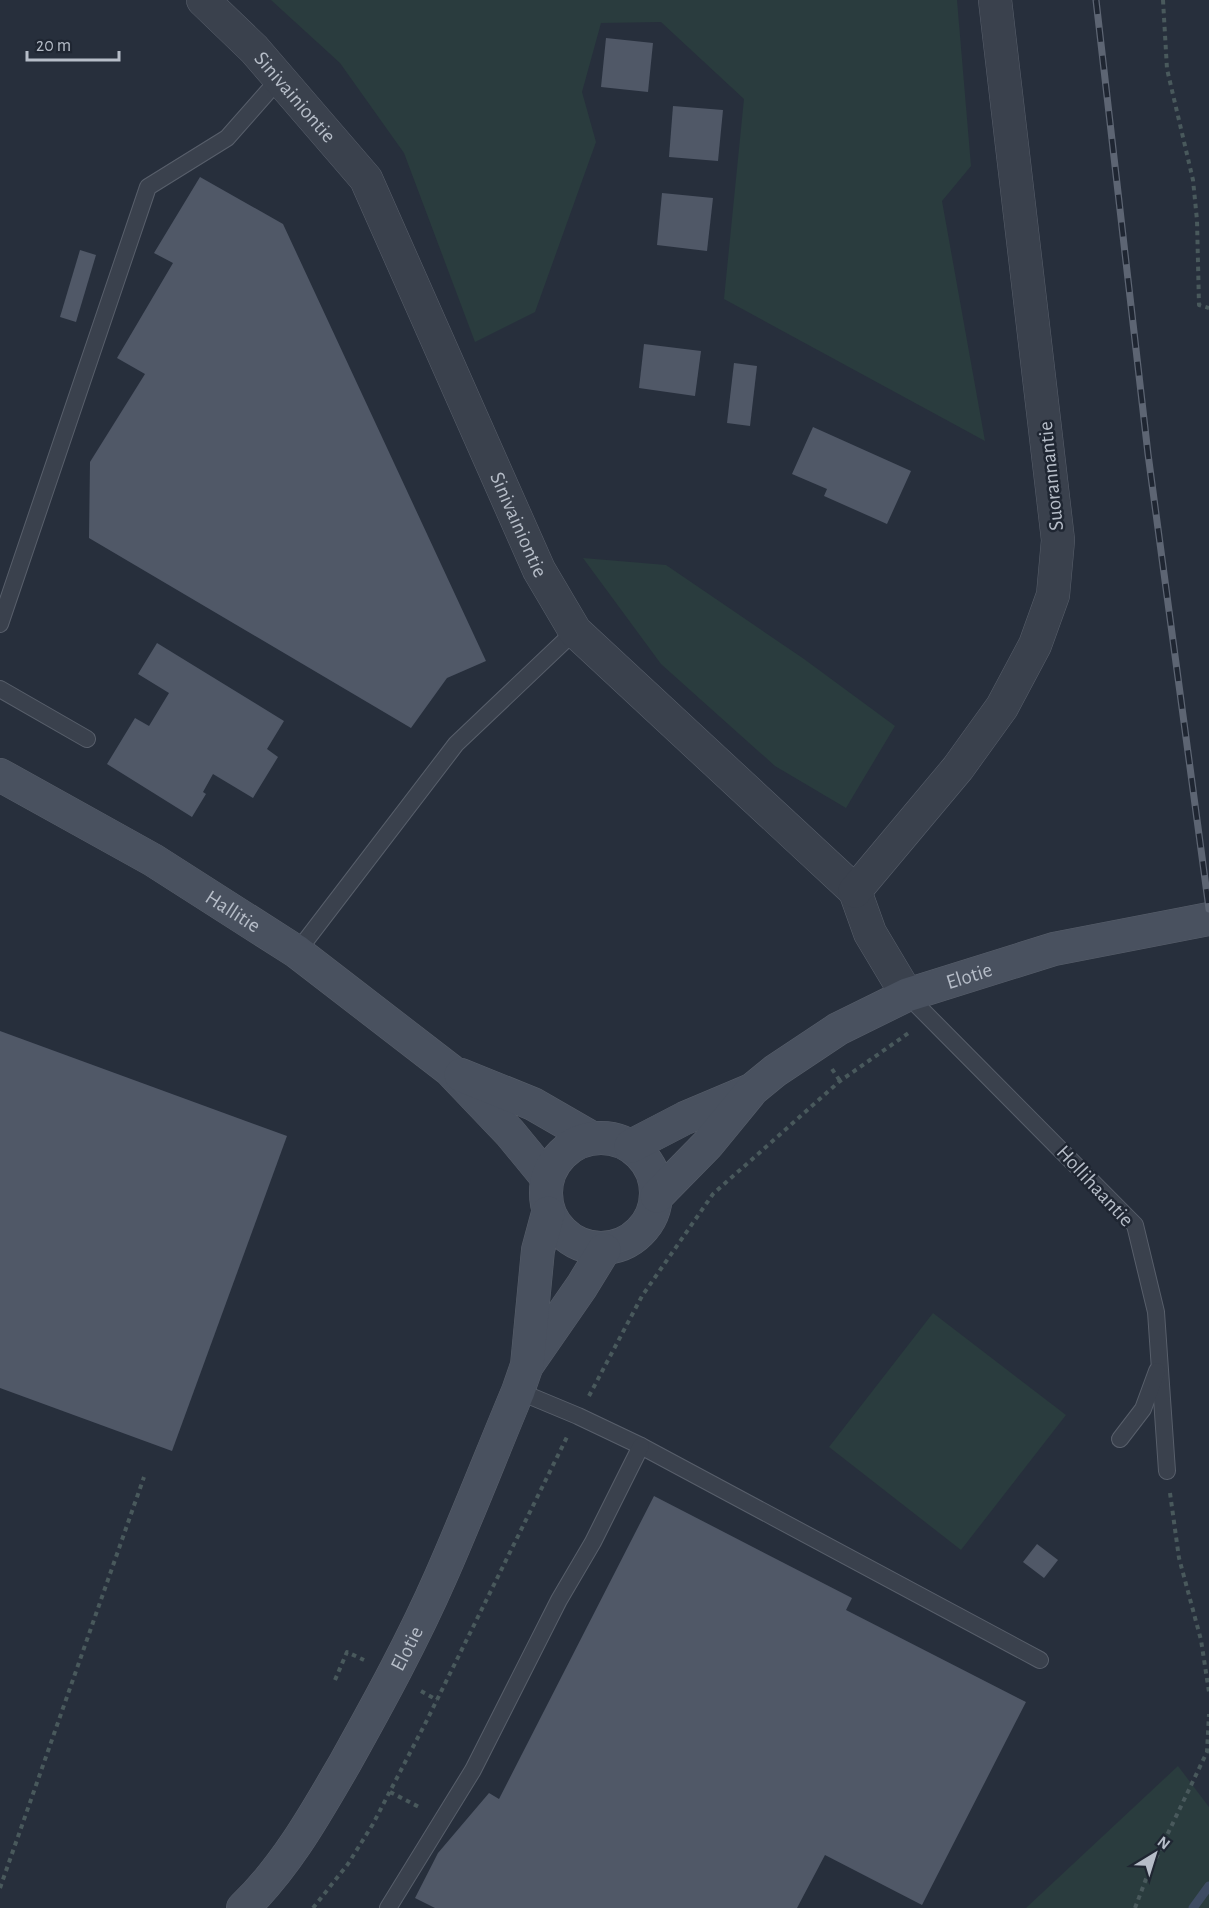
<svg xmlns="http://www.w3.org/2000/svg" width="1209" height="1908" font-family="'Alegreya Sans',sans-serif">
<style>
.green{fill:#2a3c3e}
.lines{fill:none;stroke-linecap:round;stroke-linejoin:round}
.stream{stroke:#3e4c63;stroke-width:9}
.building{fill:#505867}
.lane-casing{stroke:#585f6b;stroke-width:18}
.street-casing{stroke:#585f6b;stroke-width:34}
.secondary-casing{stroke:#585f6b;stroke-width:34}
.path{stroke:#49595c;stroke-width:4;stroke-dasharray:4.5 4.5;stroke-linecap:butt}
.lane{stroke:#3a414d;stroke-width:16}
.street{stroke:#3a414d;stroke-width:33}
.secondary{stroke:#49515f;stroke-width:33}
.rail-casing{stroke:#5d6573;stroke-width:7}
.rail{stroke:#1f2632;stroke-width:4.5;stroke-dasharray:14;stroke-linecap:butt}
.labels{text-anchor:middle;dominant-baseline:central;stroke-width:5;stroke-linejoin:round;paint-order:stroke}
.street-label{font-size:21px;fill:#b6bdc8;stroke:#1f2632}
</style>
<rect width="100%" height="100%" fill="#272f3c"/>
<g class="green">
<path d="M271,0h686l14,166 -29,35 43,240 -261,-142 20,-200 -83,-77 -60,1 -19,69 14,50 -61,170 -60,30 -71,-189 -64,-90z"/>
<path d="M583,558l83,7 138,94 91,67 -49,82 -71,-42 -114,-102z"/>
<path d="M933,1313l133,102 -105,135 -132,-103z"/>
<path d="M1178,1766l31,41v101h-183z"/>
</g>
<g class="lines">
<path class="stream" d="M1193,1908l16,-22"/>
</g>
<g class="building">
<path d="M606,38l47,5 -5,49 -47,-5z"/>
<path d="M673,106l50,4 -5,51 -49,-4z"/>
<path d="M200,177l83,47 203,437 -39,17 -36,50 -322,-190 1,-76 55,-88 -28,-16 56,-95 -19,-10z"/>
<path d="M662,193l51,5 -6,53 -50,-6z"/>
<path d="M80,250l16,5 -20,67 -16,-5z"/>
<path d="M644,344l57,7 -6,45 -56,-8z"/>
<path d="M734,363l23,3 -7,60 -23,-3z"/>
<path d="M813,427l98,44 -24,53 -63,-28 3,-7 -35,-15z"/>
<path d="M157,643l127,78 -17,28 11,8 -25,41 -40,-24 -10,18 3,2 -14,23 -85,-53 28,-46 14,8 20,-33 -31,-19z"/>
<path d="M0,1031l287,105 -115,315 -172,-63z"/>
<path d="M654,1496l198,102 -6,12 180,92 -104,203 -97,-50 -28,53h-362l-20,-10 23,-45 51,-60 10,6z"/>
<path d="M1037,1544l21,16 -14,18 -21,-16z"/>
</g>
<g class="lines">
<g class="lane-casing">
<g id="lane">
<path d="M0,624l148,-437 79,-49 52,-59"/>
<path d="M0,689l87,50"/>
<path d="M297,952l159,-208 119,-113"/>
<path d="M907,995l228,230 21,87 11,159"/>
<path d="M518,1391l60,25 63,30 399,214"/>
<path d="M1120,1439l23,-30 14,-38"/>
<path d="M388,1908l85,-138 86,-170 34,-58 48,-96"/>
</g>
</g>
<g class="street-casing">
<g id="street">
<path id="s1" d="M203,0l51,49 112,130 173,391 36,61 280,260 15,42 37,62"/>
<path d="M855,891l103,-123 44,-61 33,-62 18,-50 5,-55 -63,-540"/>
</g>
</g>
<g class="secondary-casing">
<g id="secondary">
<path id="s2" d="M0,775l153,85 144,92 153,118 60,63 37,45"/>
<path d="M461,1075l72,29 59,34"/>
<circle cx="601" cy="1193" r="55"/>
<path d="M631,1146l54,-28 64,-27"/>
<path id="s3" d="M657,1196l51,-52 45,-55 22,-18 63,-42 69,-34 147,-46 155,-30"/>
<path d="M528,1364l54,-78 22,-36"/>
<path id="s4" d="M243,1908c43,-41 73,-95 102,-145 34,-61 68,-123 96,-187 27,-61 51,-123 77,-185l9,-26 11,-115 10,-37"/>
</g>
</g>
<g class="path">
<path d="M1163,0l4,69 26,111 4,40 2,85 10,3"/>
<path d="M832,1069l8,12"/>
<path d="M589,1396l53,-100 71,-102 127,-113 70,-49"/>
<path d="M1170,1493l9,65 22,82 8,52"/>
<path d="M335,1680l12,-28 17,8"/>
<path d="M421,1691l16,9"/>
<path d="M390,1792l31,16"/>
<path d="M0,1888l144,-411"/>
<path d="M313,1908l35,-44 25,-40 54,-104 140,-283"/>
<path d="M1135,1908l11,-29 61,-127 2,-38"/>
</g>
<use href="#lane" class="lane"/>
<use href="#street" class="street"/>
<use href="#secondary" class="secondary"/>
<g class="rail-casing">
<path id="rail" d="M1096,0l52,454 61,455"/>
</g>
<use href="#rail" class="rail"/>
</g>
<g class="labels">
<g class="street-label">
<text stroke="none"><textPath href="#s1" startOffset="134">Sinivainiontie</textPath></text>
<text transform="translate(1051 476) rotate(-96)">Suorannantie</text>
<text stroke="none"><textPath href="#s1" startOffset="620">Sinivainiontie</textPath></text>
<text stroke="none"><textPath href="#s2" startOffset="270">Hallitie</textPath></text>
<text stroke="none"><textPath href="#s3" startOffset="390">Elotie</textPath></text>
<text transform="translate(1095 1186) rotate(47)">Hollihaantie</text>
<text stroke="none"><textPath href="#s4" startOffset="308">Elotie</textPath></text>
</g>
</g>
<g transform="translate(1155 1854) rotate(38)" stroke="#1f2632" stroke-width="4.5" paint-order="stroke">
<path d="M0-4.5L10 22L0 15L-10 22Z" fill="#b6bdc8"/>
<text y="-9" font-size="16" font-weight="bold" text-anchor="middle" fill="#b6bdc8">N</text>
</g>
<path d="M27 51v9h92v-9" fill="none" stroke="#b6bdc8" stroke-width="3"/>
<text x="36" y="51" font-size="18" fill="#b6bdc8" stroke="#1f2632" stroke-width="4.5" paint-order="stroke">20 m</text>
</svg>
